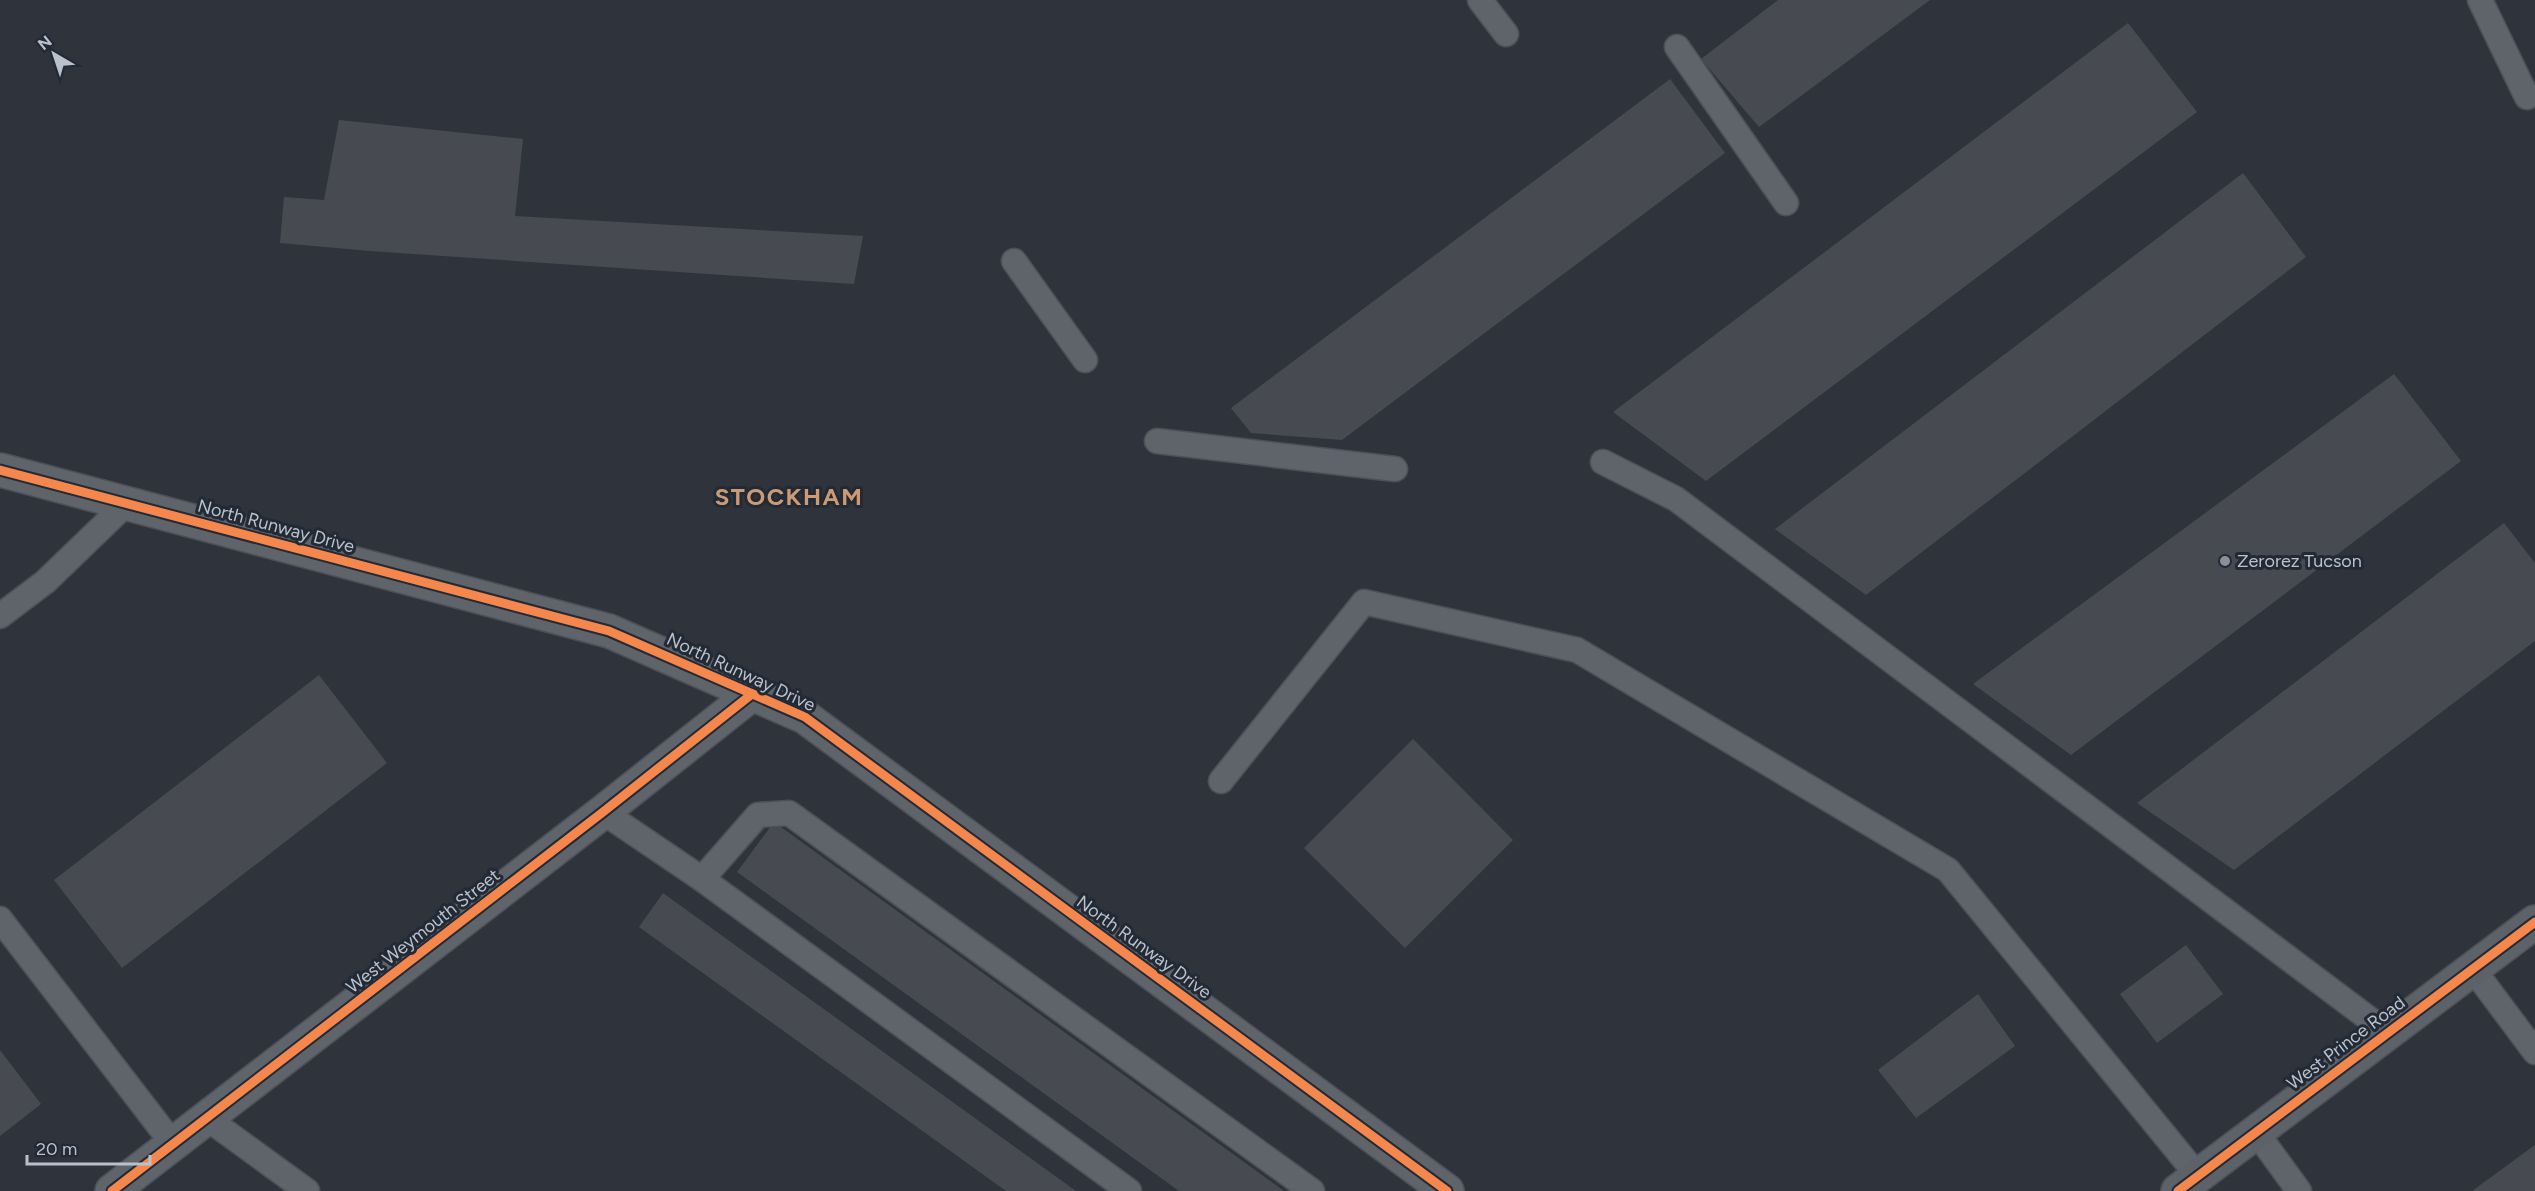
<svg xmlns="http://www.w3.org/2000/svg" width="2535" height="1191" font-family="Figtree,sans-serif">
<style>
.building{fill:#474b51}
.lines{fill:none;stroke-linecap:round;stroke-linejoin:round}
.service-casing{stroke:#4c5056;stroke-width:27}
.minor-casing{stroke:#4c5056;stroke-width:36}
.tertiary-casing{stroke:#4c5056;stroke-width:36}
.secondary-casing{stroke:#4c5056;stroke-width:36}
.service{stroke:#5f636a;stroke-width:24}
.minor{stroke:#5f636a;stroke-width:33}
.tertiary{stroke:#5f636a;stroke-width:33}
.secondary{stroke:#5d6168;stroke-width:33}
.cycleway-casing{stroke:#222a36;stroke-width:13}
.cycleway{stroke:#f5874c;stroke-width:9}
.poi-dot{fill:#899099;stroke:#222a36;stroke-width:2}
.labels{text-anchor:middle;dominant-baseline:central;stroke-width:6;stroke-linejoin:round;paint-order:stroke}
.street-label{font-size:18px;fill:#bac1cb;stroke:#222a36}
.poi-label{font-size:18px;fill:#bac1cb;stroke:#222a36;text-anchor:start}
.district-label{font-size:24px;font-weight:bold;letter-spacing:1.5px;fill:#cd9a73;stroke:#222a36}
</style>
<rect width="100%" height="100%" fill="#2f343c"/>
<g class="building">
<path d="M1778,0h152l-171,127 -58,-68z"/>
<path d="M2128,23l69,89 -491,369 -93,-69z"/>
<path d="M1670,79l55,74 -383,287 -91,-7 -20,-25z"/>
<path d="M339,120l184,19 -8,77 348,20 -9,48 -484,-33 -90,-8 4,-46 40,3z"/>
<path d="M2243,173l63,84 -440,338 -91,-66z"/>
<path d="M2394,374l67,87 -390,294 -98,-71z"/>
<path d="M2504,523l31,40v78l-301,229 -97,-67z"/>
<path d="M319,675l68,88 -265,205 -68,-88z"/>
<path d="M1413,739l100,101 -108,108 -101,-100z"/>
<path d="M774,822l510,369h-105l-442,-319z"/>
<path d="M663,893l413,298h-70l-367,-264z"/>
<path d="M2186,945l37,49 -66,49 -37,-49z"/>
<path d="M1978,994l37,52 -99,72 -38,-48z"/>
<path d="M0,1050l41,54 -41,32z"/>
<path d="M2535,1145v46h-63z"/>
</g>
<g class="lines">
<g class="service-casing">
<g id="service">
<path d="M1480,0l26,34"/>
<path d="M2480,0l47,97"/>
<path d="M1677,47l109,156"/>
<path d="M1014,261l71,99"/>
<path d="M1157,441l238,28"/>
<path d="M1603,462l73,37 712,534"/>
<path d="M0,616l45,-34 82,-79"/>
<path d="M1221,781l143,-179 213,48 371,220 250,306"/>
<path d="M603,812l99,67 427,312"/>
<path d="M702,879l56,-64 31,-2 523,378"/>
<path d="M0,919l173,225"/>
<path d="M2473,969l62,83"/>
<path d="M208,1119l99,72"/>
<path d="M2256,1132l43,59"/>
</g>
</g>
<g class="minor-casing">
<path id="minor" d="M112,1191l491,-379 149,-118"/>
</g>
<g class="tertiary-casing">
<path id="tertiary" d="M0,470l609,161 196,86 642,474"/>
</g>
<g class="secondary-casing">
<path id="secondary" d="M2178,1191l357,-269"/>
</g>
<use href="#service" class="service"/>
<use href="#minor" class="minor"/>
<use href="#tertiary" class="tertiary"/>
<use href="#secondary" class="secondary"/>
<g class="cycleway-casing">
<g id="cycleway">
<path d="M0,470l609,161 196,86 642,474"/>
<path d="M112,1191l491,-379 149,-118"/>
<path d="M2178,1191l357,-269"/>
</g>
</g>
<use href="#cycleway" class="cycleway"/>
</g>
<circle class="poi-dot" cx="2225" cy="561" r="6"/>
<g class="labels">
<g class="street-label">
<text transform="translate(276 526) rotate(15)">North Runway Drive</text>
<text transform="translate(741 672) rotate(25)">North Runway Drive</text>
<text transform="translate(423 931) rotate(-38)">West Weymouth Street</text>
<text transform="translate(1144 947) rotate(36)">North Runway Drive</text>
<text transform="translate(2346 1043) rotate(-37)">West Prince Road</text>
</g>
<g class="poi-label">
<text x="2237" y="561">Zerorez Tucson</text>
</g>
<g class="district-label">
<text x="789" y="496">STOCKHAM</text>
</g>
</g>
<g transform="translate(54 54) rotate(321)" stroke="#222a36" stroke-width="4.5" paint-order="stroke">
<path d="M0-4.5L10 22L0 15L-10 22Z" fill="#bac1cb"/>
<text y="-9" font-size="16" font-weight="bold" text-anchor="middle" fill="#bac1cb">N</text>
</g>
<path d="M27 1155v9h123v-9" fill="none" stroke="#bac1cb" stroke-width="3"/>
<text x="36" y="1155" font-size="18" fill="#bac1cb" stroke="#222a36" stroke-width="4.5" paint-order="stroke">20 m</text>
</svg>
